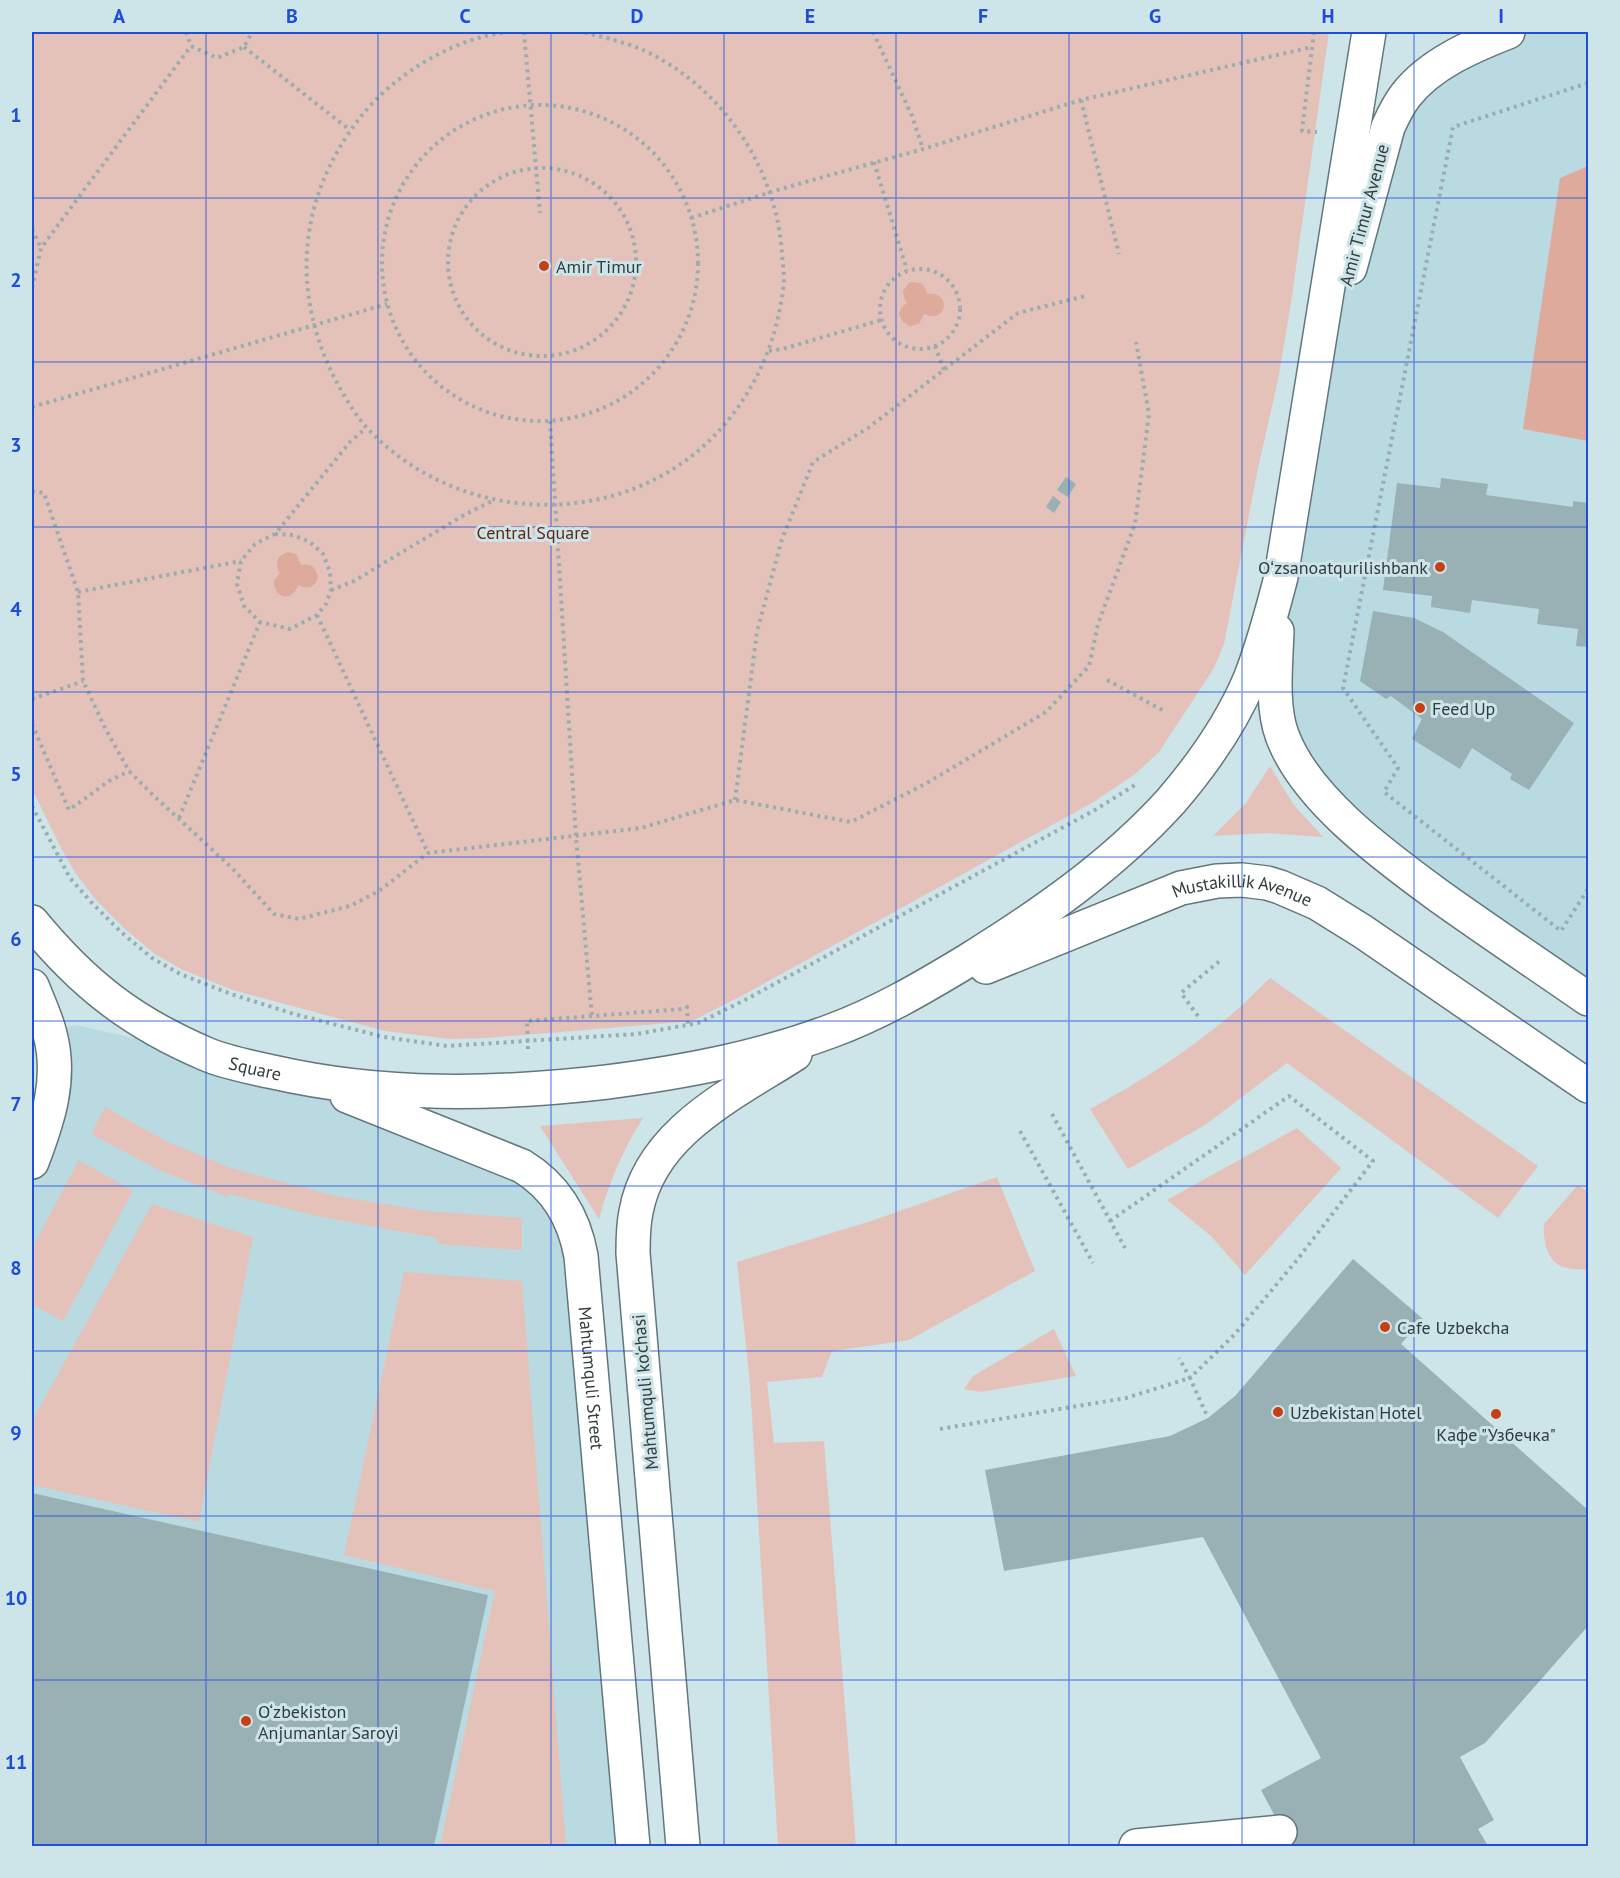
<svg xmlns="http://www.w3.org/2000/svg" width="1620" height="1878" font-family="'PT Sans',sans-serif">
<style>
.built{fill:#b9dae1}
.green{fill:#e4c2b9}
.water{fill:#ddaa9b}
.building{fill:#99b0b4}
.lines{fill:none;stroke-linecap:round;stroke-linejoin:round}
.minor-casing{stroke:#62777c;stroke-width:36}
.major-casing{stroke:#62777c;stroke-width:36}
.path{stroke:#9aacb0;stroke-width:4;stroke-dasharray:3 4.5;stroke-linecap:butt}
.minor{stroke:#fff;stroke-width:33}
.major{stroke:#fff;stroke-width:33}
.grid{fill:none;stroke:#1d4ed8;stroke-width:1.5;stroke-opacity:0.55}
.poi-dot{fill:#c83f15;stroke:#cde4e9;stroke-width:2}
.labels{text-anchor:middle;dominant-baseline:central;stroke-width:6;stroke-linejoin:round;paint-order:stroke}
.street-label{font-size:18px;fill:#323c3e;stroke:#cde4e9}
.poi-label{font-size:18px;fill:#323c3e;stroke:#cde4e9;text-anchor:start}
.park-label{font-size:18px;fill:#632514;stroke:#cde4e9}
.neatline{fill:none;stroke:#1d4ed8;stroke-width:2}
.grid-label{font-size:20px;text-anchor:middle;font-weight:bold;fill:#1d4ed8}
</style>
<rect width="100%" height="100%" fill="#cde4e9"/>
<g class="built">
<path d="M1508,32h80v967l-205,-144 -105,-137 23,-262 87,-329 100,-87z"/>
<path d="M75,1025l135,30 312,111 40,38 71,642h-601v-684l18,-130z"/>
</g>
<g class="green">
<path d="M32,32h1297l-38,271 -13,77 -20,88 -34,176 -10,24 -55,84 -25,23 -42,28 -349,192 -47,24 -14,3 -195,16 -37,1 -65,-8 -152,-41 -50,-20 -28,-16 -30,-25 -28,-28 -21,-27 -14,-24 -30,-61z"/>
<path d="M1270,766l23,38 30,33 -55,-4 -55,3 33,-33z"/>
<path d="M1270,978l268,188 -40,52 -211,-155 -82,62 -77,44 -38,-60c48,-26 94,-55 136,-90 15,-12 29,-27 44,-41z"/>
<path d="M105,1107l63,35 63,26 105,28 91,15 95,7v32l-84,-6 -1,-6 -120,-22 -88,-22 -2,3 -70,-28 -66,-35z"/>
<path d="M643,1118c-20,32 -34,64 -44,101l-59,-93z"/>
<path d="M1297,1128l44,40 -96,107 -34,-39 -44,-36z"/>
<path d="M79,1160l54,31 -70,130 -31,-16v-57z"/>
<path d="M997,1177l38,94 -126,69 -77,11 -10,26 -55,5 7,61 50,-2 32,405h-78l-28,-462 -13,-122 134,-41z"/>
<path d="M1578,1185l10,7v78c-8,-1 -21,0 -29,-5 -13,-7 -16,-28 -15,-41z"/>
<path d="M152,1204l101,33 -54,285 -167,-37v-64z"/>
<path d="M404,1272l118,9 44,565h-126l55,-255 -151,-36z"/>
<path d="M1054,1329l22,47 -96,16 -16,-3 9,-13z"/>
</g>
<g class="water">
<path d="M1588,166v275l-65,-12 37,-251z"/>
<path d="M910,282l11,1 5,6 1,5c25,-4 21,31 -3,20l-5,10 -9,2 -7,-4 -4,-8 3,-7 5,-4 -3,-5 -1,-7z"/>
<path d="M288,552l8,2 5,11c9,-2 14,1 17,11 -2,11 -10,14 -20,9 -5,17 -24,15 -24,-4l6,-8c-6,-9 -3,-18 8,-21z"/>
</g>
<g class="building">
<path d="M1066,477l10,7 -8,13 -11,-7z"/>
<path d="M1441,478l47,6 -2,11 87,12v-6l15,2v144l-12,-1 2,-17 -41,-5 2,-15 -67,-9 -2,13 -39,-6 1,-11 -49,-6 14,-107 43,5z"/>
<path d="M1053,496l8,6 -7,11 -8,-6z"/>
<path d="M1373,611l41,7 29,14 131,91 -45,67 -19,-11 2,-5 -40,-26 -12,21 -48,-30 10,-20 -31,-23 -5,3 -26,-18z"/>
<path d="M1353,1259l70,60 -22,25 187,166v116l-103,117 -25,14 34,63 -16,9 10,17h-192l-6,-1 -29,-55 60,-32 -118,-221 -199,34 -19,-101 185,-34 38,-18 27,-22z"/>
<path d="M32,1493l456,102 -54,251h-402z"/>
</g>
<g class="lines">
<g class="minor-casing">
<g id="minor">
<path d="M32,986c6,15 14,32 18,48 12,45 -2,86 -18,128"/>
<path d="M1136,1846l144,-14"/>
</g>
</g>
<g class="major-casing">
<g id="major">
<path d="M1350,268l38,-141c5,-11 10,-22 18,-32 24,-31 66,-49 102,-63"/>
<path d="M1277,631c-1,32 -6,74 5,104 23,64 104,122 157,161 49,35 100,69 149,103"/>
<path id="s1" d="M32,922c51,62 99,100 174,132 21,9 45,13 67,18 110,25 223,23 334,10 77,-10 152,-24 224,-51 47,-17 93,-44 136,-70 74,-46 145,-95 204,-160 31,-36 60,-77 79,-122 13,-33 22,-67 31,-102l88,-545"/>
<path id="s2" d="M986,967l195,-79 36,-7 25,-1 25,3 13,4 37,16 45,28 226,155"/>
<path id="s3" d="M347,1096l175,70c34,21 52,51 59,90l52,590"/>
<path d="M683,1846l-50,-593c0,-14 0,-27 3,-41 14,-80 97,-118 159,-158"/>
</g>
</g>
<g class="path">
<path d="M186,32l5,14 26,12 27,-11 8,-15"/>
<path d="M510,32c-54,4 -119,44 -151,87 -61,79 -69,173 -23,262 9,16 19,34 31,47 99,106 278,103 366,-14 28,-37 44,-78 50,-124 2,-12 0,-24 -1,-36 -5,-81 -54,-158 -125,-197 -23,-13 -50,-19 -75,-25"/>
<path d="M524,32l16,181"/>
<path d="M873,32l39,84 11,33"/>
<path d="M1314,32l-12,99 15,1"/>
<path d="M244,47l106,83"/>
<path d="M1588,83l-135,44 -110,561 55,80 -14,24 177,139 27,-42"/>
<path d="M1081,100l38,154"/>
<circle cx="540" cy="263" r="158"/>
<path d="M874,162l33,108"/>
<circle cx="542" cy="262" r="94"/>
<path d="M691,218l86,-28 146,-41 158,-49 231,-53"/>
<path d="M32,229l9,19"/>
<circle cx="920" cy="309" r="40"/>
<path d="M32,288l9,-40 150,-202"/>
<path d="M935,346l9,24"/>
<path d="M769,351l17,-3 95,-28"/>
<path d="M32,407l355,-103"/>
<path d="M550,421l26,416 16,180"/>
<path d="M32,491l12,2 34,99 5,89 22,47 24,43 24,24 79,73 42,46 25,5 51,-13 29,-15 49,-38 213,-25 94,-28 116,22 76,-39 119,-71 43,-46 9,-42 37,-100 14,-110 -13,-72"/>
<path d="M275,534l18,1 17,7 13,12 7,18 1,18 -5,14 -9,11 -27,14 -30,-7 -16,-16 -7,-22 4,-23 14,-17 20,-10 75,-92 16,-14"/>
<path d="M331,590l23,-9 110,-66 30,-15"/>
<path d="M78,592l163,-31"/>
<path d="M317,615l111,238"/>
<path d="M1107,680l59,32"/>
<path d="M32,699l51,-18"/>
<path d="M32,724l37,86 40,-29 20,-10"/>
<path d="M735,800l22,-168 24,-90 32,-80 55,-34 150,-115 67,-17"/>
<path d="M32,806l38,72 22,25 29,29 31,26 28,16 51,20 63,20 90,23 63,9 190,-12 61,-11 47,-23 350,-190 40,-25"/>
<path d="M179,818l81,-196"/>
<path d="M1198,1016l-17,-23 41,-34"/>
<path d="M528,1049l-1,-28 156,-12 4,-2 1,18"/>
<path d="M1052,1114l73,134"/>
<path d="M1020,1131l73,132"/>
<path d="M1110,1221l179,-125 84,65 -76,99 -62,74 -45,44 18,40"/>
<path d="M940,1429l186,-31 64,-20 -11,-20"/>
</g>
<use href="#minor" class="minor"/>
<use href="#major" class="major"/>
</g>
<path class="grid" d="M206,32v1814M378,32v1814M551,32v1814M724,32v1814M896,32v1814M1069,32v1814M1242,32v1814M1414,32v1814M32,198h1556M32,362h1556M32,527h1556M32,692h1556M32,857h1556M32,1021h1556M32,1186h1556M32,1351h1556M32,1516h1556M32,1680h1556"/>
<g class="poi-dot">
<circle cx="544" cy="266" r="6"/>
<circle cx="1440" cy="567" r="6"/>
<circle cx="1420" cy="708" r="6"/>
<circle cx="1385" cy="1327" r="6"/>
<circle cx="1278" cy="1412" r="6"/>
<circle cx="1496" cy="1414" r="6"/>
<circle cx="246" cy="1721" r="6"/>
</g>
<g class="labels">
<g class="street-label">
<text transform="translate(1364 215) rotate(-75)">Amir Timur Avenue</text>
<text stroke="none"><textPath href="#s2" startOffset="273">Mustakillik Avenue</textPath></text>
<text stroke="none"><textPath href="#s1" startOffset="272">Square</textPath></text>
<text stroke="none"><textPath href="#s3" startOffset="422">Mahtumquli Street</textPath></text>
<text transform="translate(645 1392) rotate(-95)">Mahtumquli ko'chasi</text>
</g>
<g class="poi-label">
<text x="556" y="266">Amir Timur</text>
<text x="1428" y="567" text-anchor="end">Oʻzsanoatqurilishbank</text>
<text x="1432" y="708">Feed Up</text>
<text x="1397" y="1327">Cafe Uzbekcha</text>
<text x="1290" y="1412">Uzbekistan Hotel</text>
<text x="1496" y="1434" text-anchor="middle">Кафе "Узбечка"</text>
<text x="258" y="1711">O‘zbekiston<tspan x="258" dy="21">Anjumanlar Saroyi</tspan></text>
</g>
<g class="park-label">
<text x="533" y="532">Central Square</text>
</g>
</g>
<rect width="1620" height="1878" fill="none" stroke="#cde4e9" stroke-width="66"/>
<rect x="33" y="33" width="1554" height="1812" class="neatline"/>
<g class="grid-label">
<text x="119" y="23">A</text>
<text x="292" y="23">B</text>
<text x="465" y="23">C</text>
<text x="637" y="23">D</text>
<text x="810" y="23">E</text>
<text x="983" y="23">F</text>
<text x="1155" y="23">G</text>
<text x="1328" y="23">H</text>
<text x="1501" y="23">I</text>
<text x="16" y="122">1</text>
<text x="16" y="287">2</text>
<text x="16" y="452">3</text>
<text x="16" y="616">4</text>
<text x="16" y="781">5</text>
<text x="16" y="946">6</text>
<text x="16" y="1111">7</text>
<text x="16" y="1275">8</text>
<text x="16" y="1440">9</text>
<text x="16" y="1605">10</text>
<text x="16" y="1769">11</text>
</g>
</svg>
